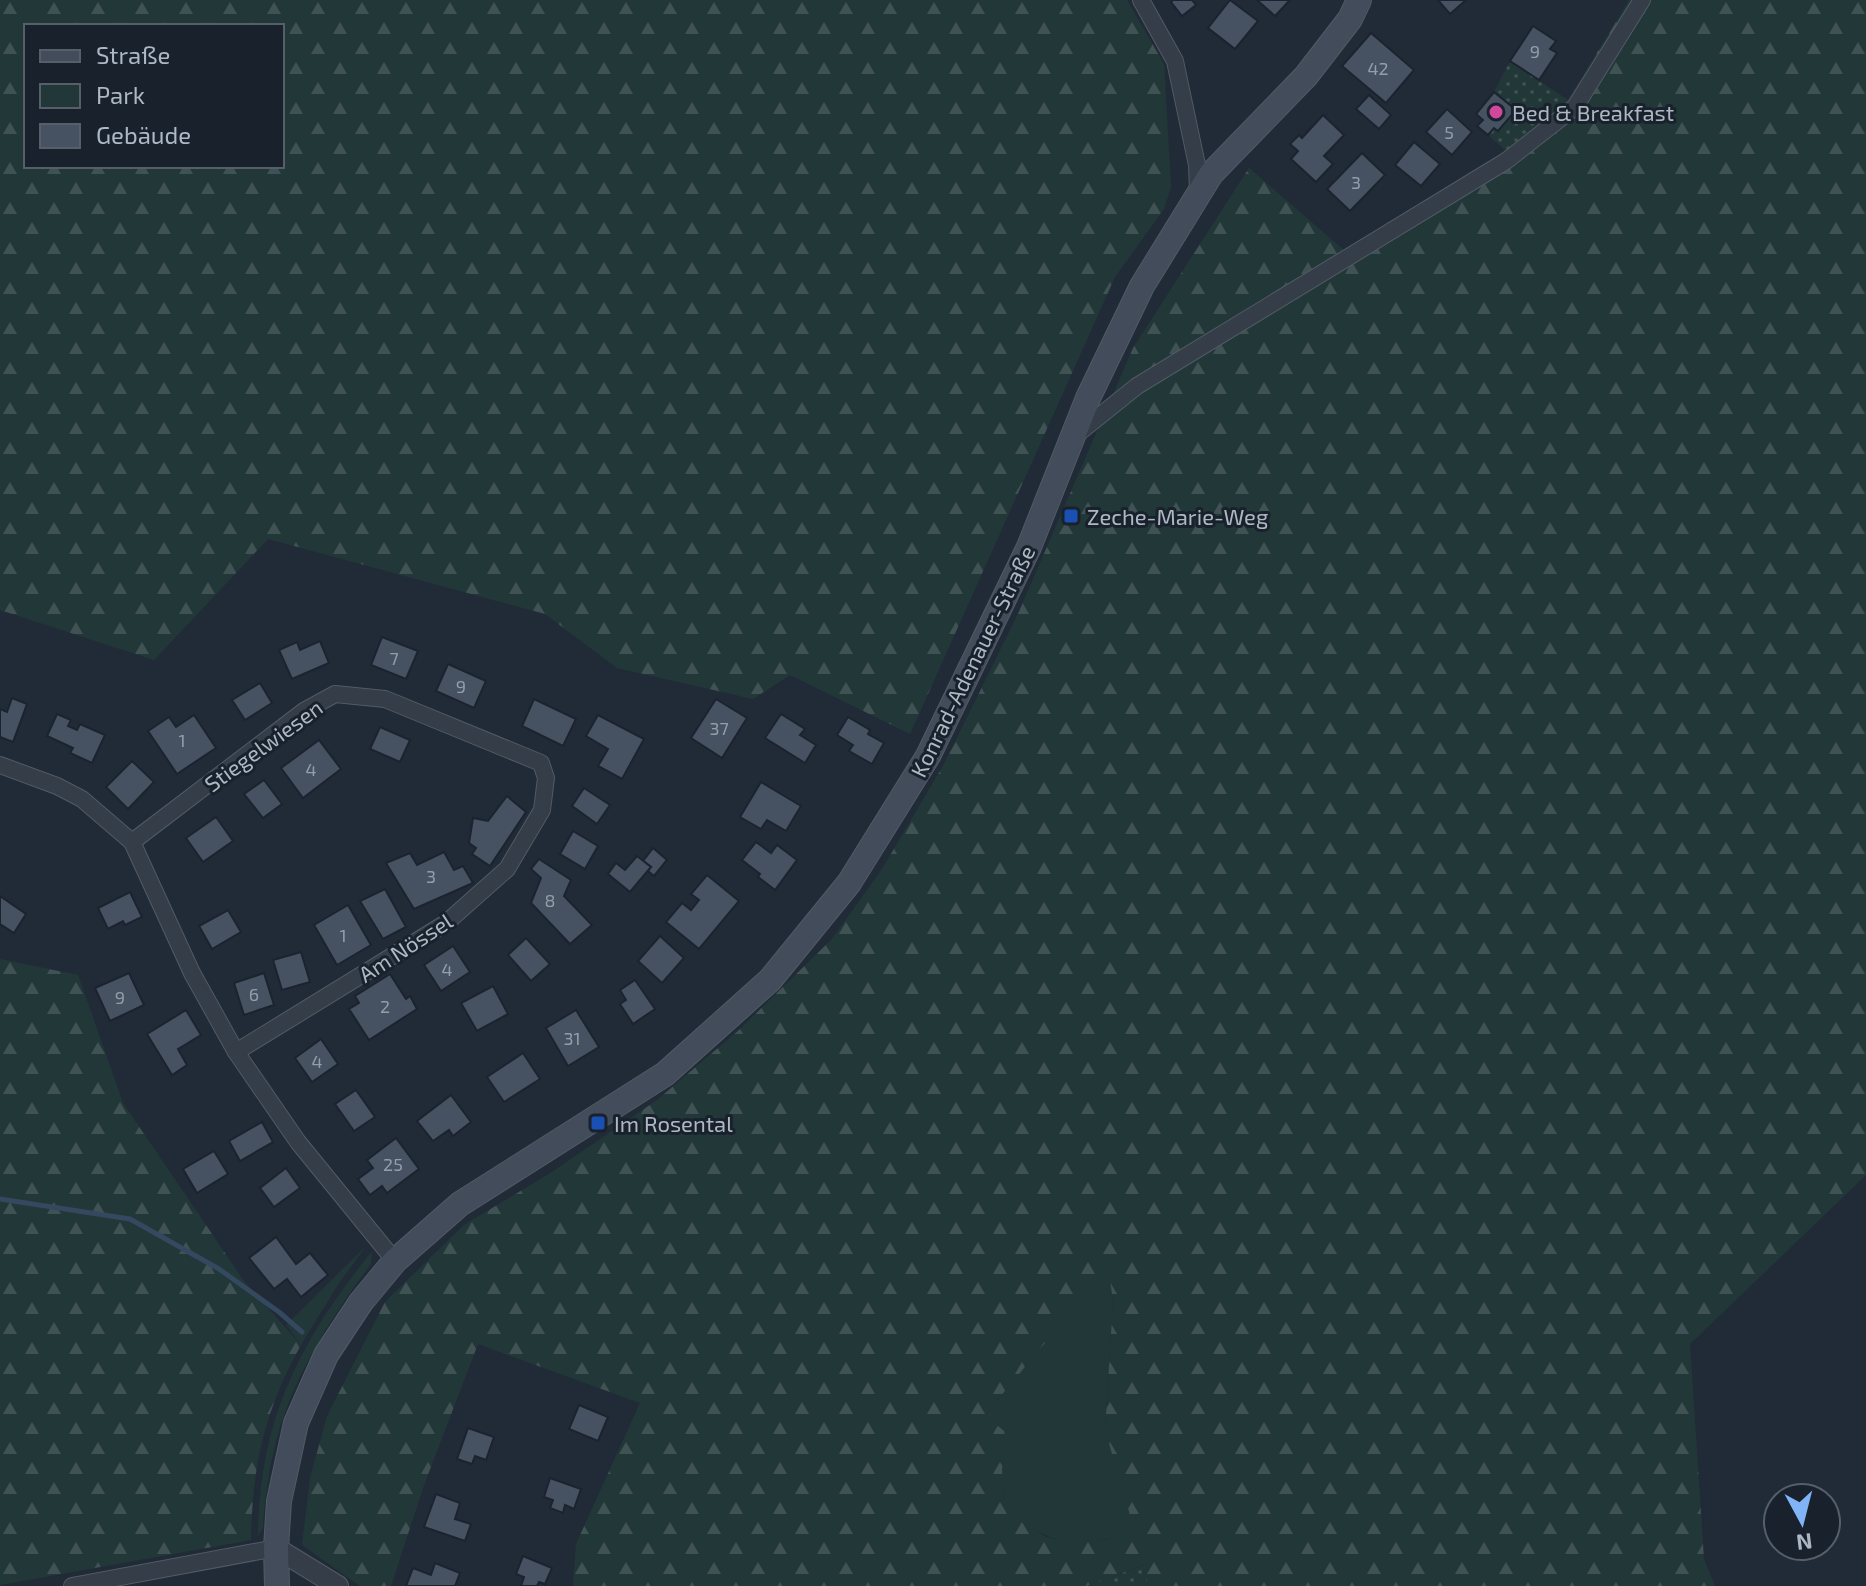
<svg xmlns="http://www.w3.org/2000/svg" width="1866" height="1586" font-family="'Exo 2',sans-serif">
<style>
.green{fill:#223738}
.forest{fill:url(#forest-firs);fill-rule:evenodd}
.garden{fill:url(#garden-dots)}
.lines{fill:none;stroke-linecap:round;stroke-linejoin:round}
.stream{stroke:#34485f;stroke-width:5}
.building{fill:#465261;stroke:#1b242e;stroke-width:2}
.minor-casing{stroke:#515b65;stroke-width:18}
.tertiary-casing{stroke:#515b65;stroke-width:22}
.secondary-casing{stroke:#515b65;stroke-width:26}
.minor{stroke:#343d48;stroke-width:16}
.tertiary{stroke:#343d48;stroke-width:20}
.secondary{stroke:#424c5b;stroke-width:24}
.hotel-dot{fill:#d1479c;stroke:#19222c;stroke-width:3}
.transit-dot{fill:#1a4fb4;stroke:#19222c;stroke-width:3}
.labels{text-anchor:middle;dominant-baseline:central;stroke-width:6;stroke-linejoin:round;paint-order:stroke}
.number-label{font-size:18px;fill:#949eab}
.poi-label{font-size:22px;fill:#aeb8c4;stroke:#19222c;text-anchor:start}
.street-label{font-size:22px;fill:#aeb8c4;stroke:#19222c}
</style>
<defs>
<pattern id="forest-firs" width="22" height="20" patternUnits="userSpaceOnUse" patternTransform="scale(2)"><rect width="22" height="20" fill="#223738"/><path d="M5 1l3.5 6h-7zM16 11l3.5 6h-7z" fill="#405253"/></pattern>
<pattern id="garden-dots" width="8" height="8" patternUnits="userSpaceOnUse" patternTransform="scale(2)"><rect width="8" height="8" fill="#223738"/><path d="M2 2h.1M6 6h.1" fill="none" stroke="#405253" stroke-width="1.8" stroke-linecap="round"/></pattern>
</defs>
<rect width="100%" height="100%" fill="#202b37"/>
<g class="green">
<path d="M366,1246l-29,40 -36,59 -15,-20z"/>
<path d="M372,1251l-1,13c-65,88 -101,153 -108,264l-5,8c1,-117 42,-195 114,-285z"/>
<path d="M1108,1266l5,35 -8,129 31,102c-21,6 -41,11 -62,10 -28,-2 -60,-18 -70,-45 -6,-16 -1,-35 4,-50l-23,-32z"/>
</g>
<g class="forest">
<path d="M0,0h1127l37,64 7,123 -7,22 -49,68 -205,457 -120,-59 -37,24 -136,-31 -72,-54 -277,-75 -114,121 -154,-50zM282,26v140h-256v-140z"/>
<path d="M1629,0h237v1175l-176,169 14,215 11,27h-567l-5,-21 -56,21h-514l3,-42 64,-141 -162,-59 -54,141 -33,101h-31l-58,-41 8,-67 17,-62 58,-114 79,-77 88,-53 105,-72 82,-70 93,-91 50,-70 62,-105 73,-148 116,-268 116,-180 96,83 161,-100 62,-51zM1108,1267l5,34 -8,129 30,102 -30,8 -32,2 -27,-5 -24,-15 -19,-26 -1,-27 6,-22 -4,-16 -19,-16z"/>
<path d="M0,959l78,16 45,128 121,178 57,64c-36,64 -49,122 -50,195l-251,45z"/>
</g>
<g class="garden">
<path d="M1510,61l58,39 -62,51 -18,-16 6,-7 4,3 17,-20 -21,-19z"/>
<path d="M1144,1565l4,21h-61z"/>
</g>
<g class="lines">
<path class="stream" d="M0,1199l130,20 89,50 60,43 23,20"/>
</g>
<g class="building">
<path d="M1173,0h19l4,5 -14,11 -11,-14z"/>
<path d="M1230,0l28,21 -23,28 -27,-21z"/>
<path d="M1257,0h33l-15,16z"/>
<path d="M1438,0h28l-16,14z"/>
<path d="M1533,26l23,15 -6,8 7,4 -18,27 -29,-19z"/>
<path d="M1371,33l43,37 -28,33 -44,-37z"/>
<path d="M1494,92l22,18 -18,21 -4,-3 -6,7 -11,-9 6,-6 -7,-6z"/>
<path d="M1369,95l22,20 -12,14 -23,-20z"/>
<path d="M1447,109l25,23 -20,23 -26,-23z"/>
<path d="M1323,115l21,20 -20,21 9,8 -17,18 -25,-23 7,-8 -8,-7 9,-9 3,3z"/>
<path d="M1414,142l26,22 -19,22 -26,-21z"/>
<path d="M1362,153l23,22 -35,36 -23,-22z"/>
<path d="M382,637l36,14 -12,28 -35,-14z"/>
<path d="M320,641l9,22 -37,16 -13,-29 18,-8 3,8z"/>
<path d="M448,664l38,17 -12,27 -38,-17z"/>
<path d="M260,683l12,20 -27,17 -13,-20z"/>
<path d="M12,698l15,6 -14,38 -13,-5v-28l7,3z"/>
<path d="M534,699l42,20 -13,27 -41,-20z"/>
<path d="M716,699l31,19 -25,40 -31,-20z"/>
<path d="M57,714l14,6 -3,6 9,4 3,-6 25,11 -13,28 -22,-10 3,-5 -26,-12z"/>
<path d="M781,714l24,15 -5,6 16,10 -11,18 -40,-25z"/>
<path d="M194,715l22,33 -39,26 -29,-43 21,-14 7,10z"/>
<path d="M598,715l46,24 -22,40 -24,-13 10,-17 -22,-13z"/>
<path d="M848,717l22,13 -2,4 16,9 -12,21 -23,-13 4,-6 -16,-10z"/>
<path d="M380,727l30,13 -10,22 -30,-13z"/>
<path d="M319,740l22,29 -38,29 -22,-30z"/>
<path d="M132,761l22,21 -26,27 -22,-22z"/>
<path d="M264,780l18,24 -19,14 -19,-24z"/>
<path d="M761,782l40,24 -15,25 -19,-11 -6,9 -21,-12z"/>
<path d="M584,788l26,17 -13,19 -25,-18z"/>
<path d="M507,796l19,16 -36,54 -18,-12 4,-6 -7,-5 4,-25 15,3z"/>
<path d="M216,817l17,24 -30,21 -17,-24z"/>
<path d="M573,831l25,15 -13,23 -25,-15z"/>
<path d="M756,842l15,11 6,-8 20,15 -22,30 -17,-13 2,-3 -18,-14z"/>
<path d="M653,848l14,12 -13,16 -6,-5 3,-4 -8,-6z"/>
<path d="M444,852l10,18 9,-4 10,17 -59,26 -28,-46 24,-10 7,12z"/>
<path d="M637,856l14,11 -21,25 -22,-18 8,-11 9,7z"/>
<path d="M539,859l32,21 -7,16 28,29 -22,19 -39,-41 10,-25 -10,-9z"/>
<path d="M707,875l32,26 -40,48 -33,-27 16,-19 9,7 8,-10 -8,-6z"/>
<path d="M385,889l21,38 -23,12 -23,-38z"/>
<path d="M130,892l12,25 -17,8 -2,-4 -15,8 -10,-21z"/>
<path d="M0,896l26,18 -12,19 -14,-9z"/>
<path d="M348,905l23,40 -34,20 -23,-40z"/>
<path d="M228,910l13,22 -29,17 -13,-23z"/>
<path d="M660,936l24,22 -22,25 -24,-22z"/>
<path d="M526,938l24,26 -19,17 -23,-26z"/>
<path d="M453,946l17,26 -29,19 -17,-26z"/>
<path d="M301,952l9,30 -28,8 -9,-30z"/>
<path d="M129,973l15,32 -34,16 -15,-33z"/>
<path d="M264,973l10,32 -30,10 -10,-32z"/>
<path d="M390,974l16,25 4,-3 7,13 -48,31 -20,-31 10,-6 -4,-7z"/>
<path d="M635,980l20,29 -22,15 -13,-20 6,-4 -6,-10z"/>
<path d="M493,986l15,28 -31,17 -16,-28z"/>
<path d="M186,1010l15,25 -23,14 9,16 -15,10 -25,-41z"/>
<path d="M576,1010l23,37 -31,19 -22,-38z"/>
<path d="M321,1039l17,25 -26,18 -17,-24z"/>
<path d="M523,1053l17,26 -36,23 -17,-25z"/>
<path d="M356,1090l19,27 -21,14 -19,-27z"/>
<path d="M451,1095l20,27 -18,14 -4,-6 -16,11 -16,-20z"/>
<path d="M262,1122l11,20 -33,19 -11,-20z"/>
<path d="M396,1138l23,31 -32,24 -5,-7 -12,9 -12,-16 15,-11 -6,-8z"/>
<path d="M214,1151l14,23 -31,19 -14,-24z"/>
<path d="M286,1168l14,20 -26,19 -14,-19z"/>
<path d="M276,1237l20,27 14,-11 18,22 -27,22 -14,-18 -13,10 -25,-31z"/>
<path d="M579,1405l29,12 -10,24 -29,-12z"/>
<path d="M468,1428l26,9 -8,23 -11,-4 -3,8 -15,-5z"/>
<path d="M550,1478l31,11 -7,20 -9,-4 -2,8 -13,-5 3,-8 -9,-3z"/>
<path d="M436,1494l24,9 -5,16 16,5 -6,17 -41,-14z"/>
<path d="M523,1556l29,12 -7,16 -6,-2 -2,4h-16l3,-9 -8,-3z"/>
<path d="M435,1563l25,10 -5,13h-49l7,-18 18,7z"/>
</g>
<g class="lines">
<g class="minor-casing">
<g id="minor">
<path d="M1141,0l34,61 22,104 1,26"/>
<path d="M1076,435l61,-49 369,-225 69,-54 67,-107"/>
<path d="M0,765l57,21 25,13 50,43 60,131 44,79 62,90 97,119"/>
<path d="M132,842l172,-131 31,-17 50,5 156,64 5,15 -4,32 -35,59 -61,54 -210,129"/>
<path d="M72,1586l204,-38"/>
</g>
</g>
<g class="tertiary-casing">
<path id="tertiary" d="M276,1548l62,38"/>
</g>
<g class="secondary-casing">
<path id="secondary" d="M277,1586l-1,-38 3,-47 17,-78 30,-68 35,-53 34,-41 65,-57 205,-130 105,-94 79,-97 79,-127 101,-209 59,-149 54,-112 69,-112 95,-98 44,-57 9,-19"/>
</g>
<use href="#minor" class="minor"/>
<use href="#tertiary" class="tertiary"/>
<use href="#secondary" class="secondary"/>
</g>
<circle class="hotel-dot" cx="1496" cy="112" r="8"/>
<g class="transit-dot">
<rect x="1063" y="508" width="16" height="16" rx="4"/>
<rect x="590" y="1115" width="16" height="16" rx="4"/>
</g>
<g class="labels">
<g class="number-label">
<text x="1535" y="51">9</text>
<text x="1378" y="68">42</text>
<text x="1449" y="132">5</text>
<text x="1356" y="182">3</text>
<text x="394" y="658">7</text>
<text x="461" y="686">9</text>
<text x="719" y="728">37</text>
<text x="182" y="740">1</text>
<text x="311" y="769">4</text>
<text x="431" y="876">3</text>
<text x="550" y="900">8</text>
<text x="343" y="935">1</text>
<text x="447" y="969">4</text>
<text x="254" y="994">6</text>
<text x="120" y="997">9</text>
<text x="385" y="1006">2</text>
<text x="572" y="1038">31</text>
<text x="317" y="1061">4</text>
<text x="393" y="1164">25</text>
</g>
<g class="poi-label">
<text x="1512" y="112">Bed &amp; Breakfast</text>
<text x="1087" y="516">Zeche-Marie-Weg</text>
<text x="614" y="1123">Im Rosental</text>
</g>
<g class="street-label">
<text transform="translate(972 661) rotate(-64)">Konrad-Adenauer-Straße</text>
<text transform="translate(263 745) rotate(-36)">Stiegelwiesen</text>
<text transform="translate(405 947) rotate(-33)">Am Nössel</text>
</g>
</g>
<rect x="24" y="24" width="260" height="144" fill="#19222c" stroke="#555e69" stroke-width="2"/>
<rect x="40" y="50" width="40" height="12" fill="#424c5b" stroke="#555e69" stroke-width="2"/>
<text x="96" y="64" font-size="24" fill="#aeb8c4">Straße</text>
<rect x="40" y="84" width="40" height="24" fill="#223738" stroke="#555e69" stroke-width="2"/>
<text x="96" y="104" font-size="24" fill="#aeb8c4">Park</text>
<rect x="40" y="124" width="40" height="24" fill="#465261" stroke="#555e69" stroke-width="2"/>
<text x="96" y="144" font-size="24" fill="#aeb8c4">Gebäude</text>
<g transform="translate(1802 1522) rotate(173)"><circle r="38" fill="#19222c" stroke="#555e69" stroke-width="2"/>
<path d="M0-6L14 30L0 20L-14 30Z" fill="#81b4f7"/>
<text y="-12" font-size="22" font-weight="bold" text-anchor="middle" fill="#aeb8c4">N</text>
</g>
</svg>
